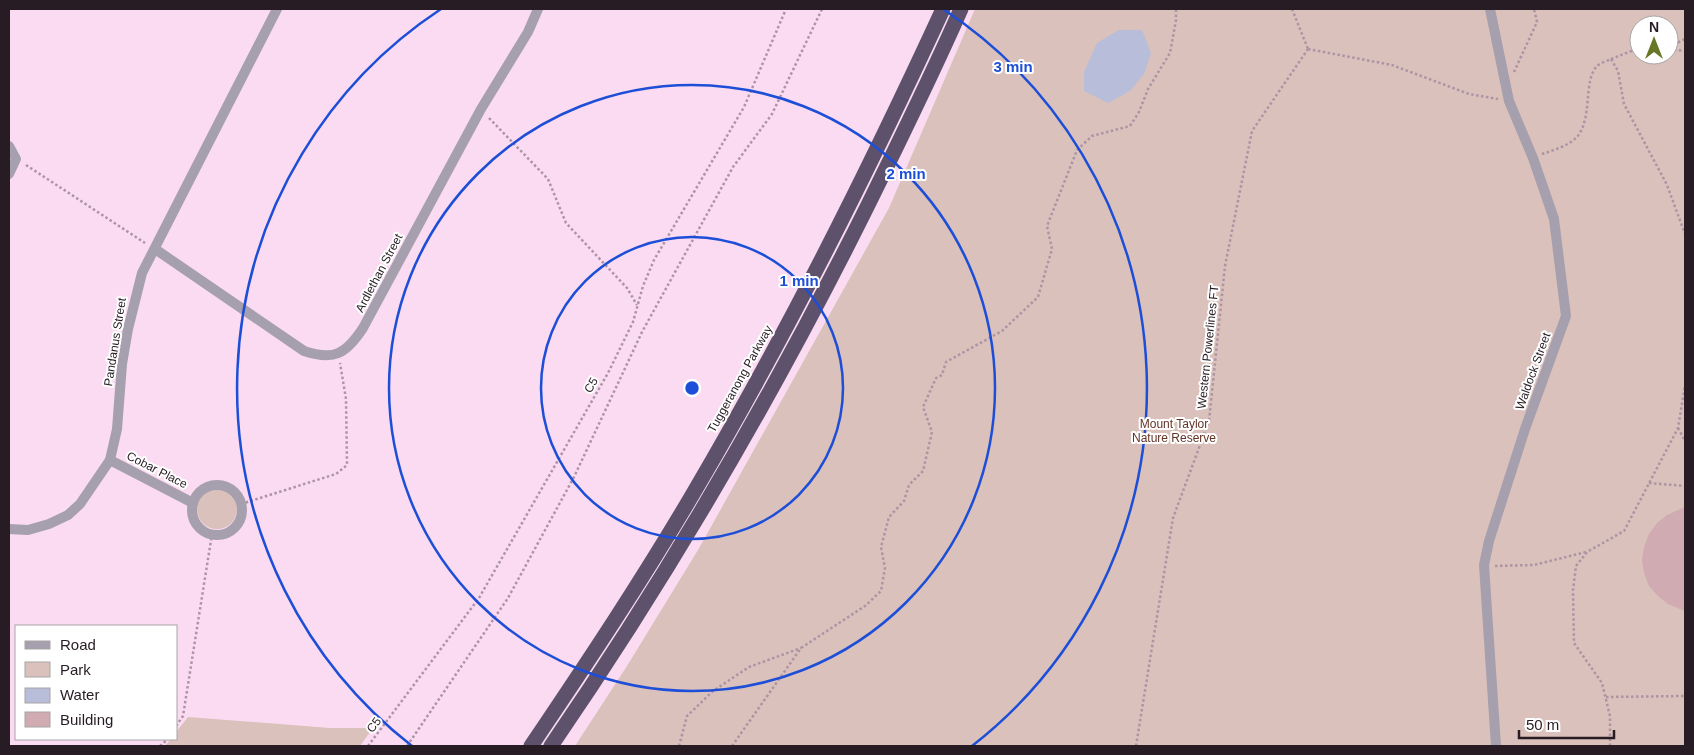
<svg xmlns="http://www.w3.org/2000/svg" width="1694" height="755" font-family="Arial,sans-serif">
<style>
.green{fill:#dac1bb;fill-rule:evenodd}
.water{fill:#b8bdda}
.building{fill:#d0abb2}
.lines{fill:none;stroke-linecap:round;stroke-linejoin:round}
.path{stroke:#ac94a5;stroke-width:2.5;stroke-dasharray:2.5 2.5;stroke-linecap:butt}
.minor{stroke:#a69fad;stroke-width:10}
.motorway{stroke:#5e516b;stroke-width:15}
.ring{fill:none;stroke:#1d4ed8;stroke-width:2.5}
.labels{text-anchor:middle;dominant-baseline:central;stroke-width:4;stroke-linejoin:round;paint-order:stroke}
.street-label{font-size:12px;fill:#271c24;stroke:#fff}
.park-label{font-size:12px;fill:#633328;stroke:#fff}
.centre{fill:#1d4ed8;stroke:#fff;stroke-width:2.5}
.ring-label{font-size:15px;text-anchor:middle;font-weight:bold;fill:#1d4ed8;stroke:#fff;stroke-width:4;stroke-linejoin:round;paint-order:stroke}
</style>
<rect width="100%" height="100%" fill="#fadbf1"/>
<g class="green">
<path d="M975,9h710v737h-1110l52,-80 71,-116 191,-342zM1639,25h30v30h-30z"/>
<circle cx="217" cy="509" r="20"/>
<path d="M188,717l142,11h43l-13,18h-195l6,-7h5v-7z"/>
</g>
<path class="water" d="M1119,30h23l9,23 -7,21 -14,17 -22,12 -24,-12v-19l13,-29z"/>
<path class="building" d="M1685,507v104l-17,-7 -10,-8 -9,-10 -5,-13 -2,-13 2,-13 5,-13 8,-11 10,-8z"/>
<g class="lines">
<g class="path">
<path d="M1292,9l16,40"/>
<path d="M1669,47l16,-8"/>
<path d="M1308,49l84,16 77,29 29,5"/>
<path d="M1669,49l16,2"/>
<path d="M1611,59l28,-11"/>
<path d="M1514,72l23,-50 -3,-13"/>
<path d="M489,118l59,61 18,44 61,65 10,17"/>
<path d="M1542,154c12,-4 26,-8 35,-17 16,-19 6,-57 20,-71 3,-3 10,-5 14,-7l7,12 6,33 43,81 18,49"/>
<path d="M26,165l119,78"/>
<path d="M1678,428l7,13"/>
<path d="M1649,483l36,3"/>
<path d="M241,504l95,-30 11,-9 -1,-66 -6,-36"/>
<path d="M1495,566l39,-1 52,-13"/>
<path d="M1606,697l79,-1"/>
<path d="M176,726l7,-10 29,-182"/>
<path d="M160,746l8,-7"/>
<path d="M368,746l111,-148 129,-225 25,-51 10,-36 11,-26 90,-153 42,-98"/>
<path d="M407,746l101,-148 66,-121 68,-145 91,-165 39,-53 50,-105"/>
<path d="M679,746l8,-30 26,-25 36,-24 52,-19"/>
<path d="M732,746l69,-98 64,-42 16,-15 4,-23 -4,-21 8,-30 15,-16 5,-16 14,-14 9,-39 -9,-25 13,-29 6,-3 4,-13 56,-31 36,-34 14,-48 -5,-23 30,-76 15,-14 38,-10 9,-14 9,-23 22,-36 6,-33v-11"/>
<path d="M1136,746l37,-228 36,-97 16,-155 27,-135 56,-82"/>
<path d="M1610,746v-30l-8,-33 -28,-40 -1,-53 3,-24 11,-14 37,-21 54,-103 7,-43"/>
</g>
<g class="minor">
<path d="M1490,9l19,92 24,57 21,61 12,97 -41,113 -36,112 -5,24 12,181"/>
<path d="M9,146l7,13 -7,15"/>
<path d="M155,249l149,102c30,10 42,3 59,-23l118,-219 47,-77 10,-23"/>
<path d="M110,460l83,43"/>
<circle cx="217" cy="510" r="25"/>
<path d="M9,529l19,1 21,-6 19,-9 12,-11 30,-44 7,-31 5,-65 6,-35 14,-56 135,-264"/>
</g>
<g class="motorway">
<path d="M531,746c56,-83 112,-167 163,-254 92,-156 173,-318 249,-483"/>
<path d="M551,746c118,-172 224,-354 317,-541 32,-65 64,-130 93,-196"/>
</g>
</g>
<g class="ring">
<circle cx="692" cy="388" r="151"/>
<circle cx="692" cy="388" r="303"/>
<path d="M412 746A454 454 0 0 1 441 9M943 9A454 454 0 0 1 972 746"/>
</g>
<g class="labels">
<g class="street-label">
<text transform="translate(379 273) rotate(-62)">Ardlethan Street</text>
<text transform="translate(115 342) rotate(-81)">Pandanus Street</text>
<text transform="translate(1208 347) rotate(-84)">Western Powerlines FT</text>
<text transform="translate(1533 371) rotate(-70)">Waldock Street</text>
<text transform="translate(740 379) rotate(-61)">Tuggeranong Parkway</text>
<text transform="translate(591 385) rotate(-60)">C5</text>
<text transform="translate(157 470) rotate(27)">Cobar Place</text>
<text transform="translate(374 725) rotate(-53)">C5</text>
</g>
<g class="park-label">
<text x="1174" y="424">Mount Taylor<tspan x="1174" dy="14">Nature Reserve</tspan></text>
</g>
</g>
<circle cx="692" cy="388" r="8" class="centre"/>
<g class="ring-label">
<text x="1013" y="72">3 min</text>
<text x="906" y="179">2 min</text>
<text x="799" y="286">1 min</text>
</g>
<rect width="1694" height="755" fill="none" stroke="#271c24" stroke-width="20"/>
<rect x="15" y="625" width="162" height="115" fill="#ffffff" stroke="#a9a4a7"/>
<rect x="25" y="641" width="25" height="8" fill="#a69fad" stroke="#a9a4a7"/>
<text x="60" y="650" font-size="15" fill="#271c24">Road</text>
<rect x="25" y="662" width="25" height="15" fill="#dac1bb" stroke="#a9a4a7"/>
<text x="60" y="675" font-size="15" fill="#271c24">Park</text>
<rect x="25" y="688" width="25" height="15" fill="#b8bdda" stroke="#a9a4a7"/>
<text x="60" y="700" font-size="15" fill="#271c24">Water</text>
<rect x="25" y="712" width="25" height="15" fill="#d0abb2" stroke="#a9a4a7"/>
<text x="60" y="725" font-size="15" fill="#271c24">Building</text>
<g transform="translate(1654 40)"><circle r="24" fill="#ffffff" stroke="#a9a4a7"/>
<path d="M0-4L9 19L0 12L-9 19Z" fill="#667725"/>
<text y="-8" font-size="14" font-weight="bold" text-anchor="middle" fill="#271c24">N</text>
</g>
<path d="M1519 730v8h95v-8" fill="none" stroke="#271c24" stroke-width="2.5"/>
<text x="1526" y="730" font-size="15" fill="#271c24" stroke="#ffffff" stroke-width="4" paint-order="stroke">50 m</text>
</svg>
